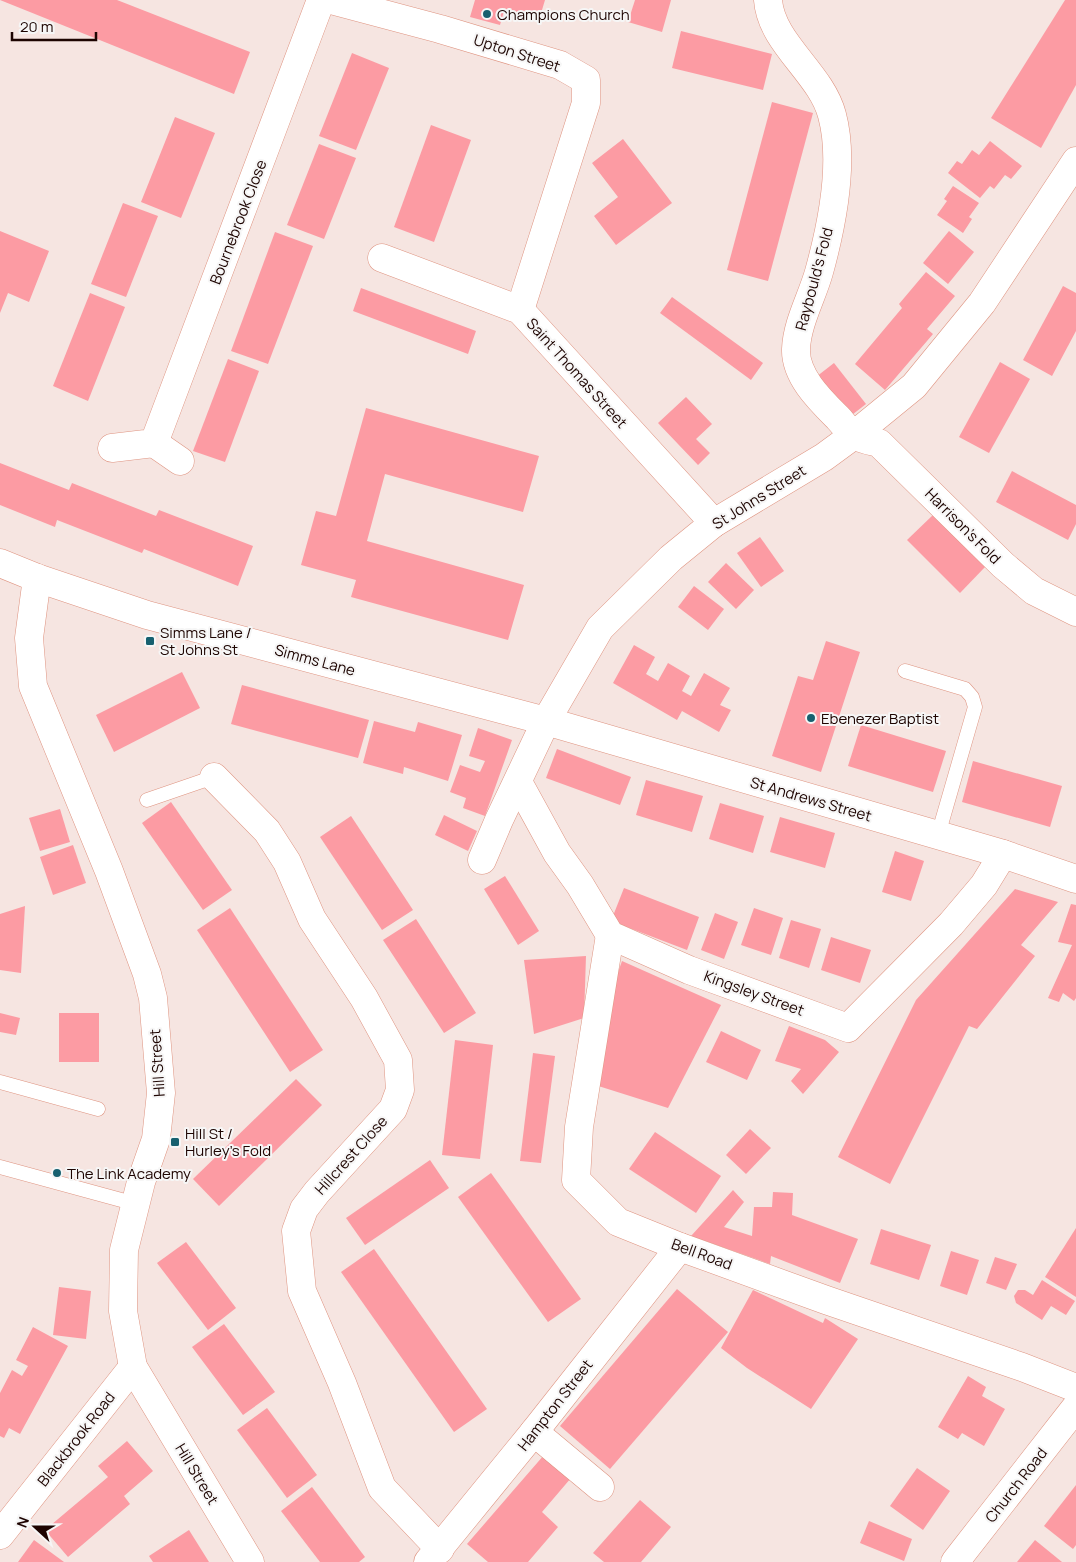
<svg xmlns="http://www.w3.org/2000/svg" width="1076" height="1562" font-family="Manrope,sans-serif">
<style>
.building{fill:#fc9ba3}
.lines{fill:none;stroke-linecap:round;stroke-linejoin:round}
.service-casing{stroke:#df9481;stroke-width:15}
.minor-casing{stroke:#df9481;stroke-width:29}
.tertiary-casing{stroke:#df9481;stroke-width:29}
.service{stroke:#fff;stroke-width:14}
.minor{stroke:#fff;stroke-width:28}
.tertiary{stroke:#fff;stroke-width:28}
.poi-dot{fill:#17606f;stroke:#f6f6f6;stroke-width:2}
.labels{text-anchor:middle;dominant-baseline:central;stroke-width:4;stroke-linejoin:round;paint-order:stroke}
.poi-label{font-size:15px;fill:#1d0401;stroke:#f6f6f6;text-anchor:start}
.street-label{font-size:15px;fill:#1d0401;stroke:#f6f6f6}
</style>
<rect width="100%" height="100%" fill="#f6e5e1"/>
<g class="building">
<path d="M0,0h117l133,52 -16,42z"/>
<path d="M475,0h70l-6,20 -35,-9 -4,14 -30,-8z"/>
<path d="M635,0h36l-9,32 -34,-10z"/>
<path d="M1065,0h11v85l-35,63 -50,-30z"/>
<path d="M681,31l91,23 -9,36 -91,-22z"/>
<path d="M352,53l37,15 -33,82 -37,-14z"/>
<path d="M772,102l41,11 -45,168 -41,-11z"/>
<path d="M175,117l40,16 -34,85 -40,-16z"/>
<path d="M431,125l40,15 -37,102 -40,-15z"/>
<path d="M623,139l49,64 -56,42 -22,-29 24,-19 -26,-34z"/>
<path d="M990,141l32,25 -11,13 -6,-4 -11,14 -4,-3 -10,12 -32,-25 9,-12 5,3 10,-14 7,5z"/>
<path d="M319,144l37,14 -32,81 -37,-14z"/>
<path d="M953,186l26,17 -10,14 3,2 -9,14 -26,-18 10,-14 -3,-2z"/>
<path d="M123,203l35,13 -32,81 -35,-13z"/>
<path d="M0,231l49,20 -20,51 -21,-9 -8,20z"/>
<path d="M949,231l25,21 -26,32 -25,-21z"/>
<path d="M275,232l38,14 -45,118 -37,-13z"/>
<path d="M926,272l29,24 -28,33 6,5 -48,56 -30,-26 47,-56 -3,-4z"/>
<path d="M1063,286l13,7v38l-24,45 -29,-16z"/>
<path d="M361,288l115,43 -8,23 -115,-43z"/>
<path d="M90,293l35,14 -37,94 -35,-15z"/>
<path d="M672,297l91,66 -12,17 -91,-67z"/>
<path d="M228,359l31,12 -34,91 -32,-11z"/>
<path d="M1000,362l30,17 -41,74 -30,-16z"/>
<path d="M834,363l32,41 -18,14 -32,-41z"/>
<path d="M686,397l26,27 -16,15 14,14 -12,12 -40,-42z"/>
<path d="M366,408l173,48 -16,56 -138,-38 -18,67 157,44 -16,55 -157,-43 5,-17 -55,-15 15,-54 20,5z"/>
<path d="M0,463l69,27 3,-7 84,33 3,-6 94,36 -15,40 -94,-37 -2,4 -85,-33 -2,7 -55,-22z"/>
<path d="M1012,471l64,34v19l-8,16 -72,-38z"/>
<path d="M934,514l52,52 -26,27 -53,-53z"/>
<path d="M760,537l24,34 -23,16 -24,-34z"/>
<path d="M726,563l28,27 -18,19 -28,-27z"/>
<path d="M694,586l30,23 -16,21 -30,-23z"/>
<path d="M826,641l34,11 -39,120 -49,-16 26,-80 15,4z"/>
<path d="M634,645l21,12 -9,17 12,7 10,-18 22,13 -8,15 9,5 13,-23 26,15 -10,17 11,5 -12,22 -37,-21 -5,9 -64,-37z"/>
<path d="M182,672l18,36 -86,44 -18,-37z"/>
<path d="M242,685l127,35 -11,38 -127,-34z"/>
<path d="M374,721l41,11 3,-10 44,13 -14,46 -44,-14 -1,7 -40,-11z"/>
<path d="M861,725l85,26 -13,41 -85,-26z"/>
<path d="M478,728l34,12 -27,76 -22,-8 3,-10 -16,-6 10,-27 20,7 5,-11 -16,-5z"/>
<path d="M557,749l74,28 -11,28 -74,-27z"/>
<path d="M973,761l89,25 -12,41 -88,-25z"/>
<path d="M646,780l57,16 -11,36 -56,-17z"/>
<path d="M171,802l61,88 -29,20 -61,-87z"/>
<path d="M720,803l44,13 -11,37 -44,-14z"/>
<path d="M60,809l10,33 -30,9 -11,-33z"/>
<path d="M444,815l33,16 -9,20 -33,-16z"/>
<path d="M351,816l62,94 -31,20 -62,-93z"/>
<path d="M780,817l55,16 -10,35 -55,-16z"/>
<path d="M73,845l13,38 -33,12 -13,-38z"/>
<path d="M895,851l29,10 -13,40 -29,-9z"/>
<path d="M505,876l34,55 -21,14 -34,-56z"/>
<path d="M624,888l75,29 -12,33 -76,-29z"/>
<path d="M1015,889l43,13 -37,43 14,11 -58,73 -8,-3 -79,158 -52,-27 78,-157z"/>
<path d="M1071,904l5,1v93l-2,3 -11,-8 -4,9 -11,-4 24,-53 -14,-3z"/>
<path d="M25,906l-4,67 -21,-3v-56z"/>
<path d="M230,908l93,142 -33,22 -93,-142z"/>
<path d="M754,908l29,10 -12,37 -30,-10z"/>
<path d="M715,913l23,9 -14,37 -23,-9z"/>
<path d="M416,919l60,94 -32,20 -61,-93z"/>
<path d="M791,920l30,9 -12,39 -30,-10z"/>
<path d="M831,937l40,13 -11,33 -39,-13z"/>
<path d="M586,956l-2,62 -50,16 -10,-74z"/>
<path d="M622,961l99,44 -53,103 -76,-24 19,-92z"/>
<path d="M0,1013l20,5 -4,17 -16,-3z"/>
<rect x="59" y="1013" width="40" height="49"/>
<path d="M789,1026l36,14 14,12 -36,42 -12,-13 10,-12 -26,-8z"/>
<path d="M721,1031l40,19 -14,30 -41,-18z"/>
<path d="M455,1040l38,5 -13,114 -38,-4z"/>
<path d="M533,1053l22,3 -14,107 -21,-2z"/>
<path d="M296,1079l26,26 -103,101 -26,-27z"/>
<path d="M750,1129l21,19 -25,26 -20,-19z"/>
<path d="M655,1132l66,44 -25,37 -67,-44z"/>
<path d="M430,1160l19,28 -84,57 -19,-27z"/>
<path d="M491,1173l90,126 -33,23 -90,-125z"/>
<path d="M733,1190l11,12 -20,25 28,9 2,-29h18l1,-15 20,1 -1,22 66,24 -18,44 -69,-27 -1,8 -79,-28z"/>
<path d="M1076,1228v69l-31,-20z"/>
<path d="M881,1229l50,16 -12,35 -49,-16z"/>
<path d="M186,1242l50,66 -28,22 -51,-67z"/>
<path d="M374,1249l113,160 -33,23 -113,-160z"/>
<path d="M951,1251l28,9 -12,35 -27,-9z"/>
<path d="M995,1257l22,7 -11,26 -20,-7z"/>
<path d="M1042,1280l33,21 -9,14 -15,-9 -9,14 -26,-17 -2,-7 4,-6h7l8,5z"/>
<path d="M59,1287l32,4 -5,48 -33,-4z"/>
<path d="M677,1289l51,43 -118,137 -50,-43z"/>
<path d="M753,1290l70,33 2,-5 33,21 -47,70 -64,-41 -26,-20z"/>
<path d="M224,1324l51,68 -32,23 -51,-68z"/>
<path d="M33,1327l35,19 -48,88 -11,-6 -5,10 -4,-2v-43l12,-23 10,6 6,-10 -12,-6z"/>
<path d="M968,1376l18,11 -4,9 23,13 -21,37 -22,-13 -4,6 -20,-12z"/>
<path d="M267,1408l50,67 -30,23 -50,-68z"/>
<path d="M127,1441l26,30 -29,25 6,8 -62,53 -23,-27 63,-53 -10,-11z"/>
<path d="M544,1455l27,23 -29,34 16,15 -30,35h-40l-21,-18z"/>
<path d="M917,1468l33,23 -27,39 -33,-24z"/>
<path d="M1076,1485v60l-3,4 -29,-23z"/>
<path d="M312,1487l53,70 -6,5h-39l-39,-51z"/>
<path d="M640,1500l31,27 -30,35h-37l-11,-9z"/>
<path d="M869,1521l43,18 -8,22 -44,-18z"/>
<path d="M189,1530l20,32h-56l-4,-6z"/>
<path d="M34,1540l30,22h-46z"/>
<path d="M1035,1540l27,22h-45z"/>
</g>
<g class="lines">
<g class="service-casing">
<g id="service">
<path d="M905,671l60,18 7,8 3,10 -37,128"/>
<path d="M147,800l67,-23"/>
<path d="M0,1082l98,27"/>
<path d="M0,1167l136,37"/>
</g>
</g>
<g class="minor-casing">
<g id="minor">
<path d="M331,0l109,29 120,36 26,15v23l-66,207"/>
<path d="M768,0c3,43 53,73 64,115 13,48 0,110 -13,157 -7,25 -22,51 -23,77 -1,27 24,51 42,69 5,5 10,13 16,17 6,4 17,6 25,8l124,122 31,26 42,21"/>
<path d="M382,258l138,52 194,213"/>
<path d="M154,443l26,18"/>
<path d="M112,448l42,-5 167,-443"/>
<path d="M214,777l53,54 20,31 25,57 52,79 34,62 2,30 -7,19 -76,83 -13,17 -8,22 6,60 40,92 40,105 58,61"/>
<path d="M518,782l39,71 23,32 30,50 79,35 159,58 103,-104 33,-39 19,-31"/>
<path d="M482,860l17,-40 47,-99 54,-93 71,-70 43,-35 110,-66 30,-22 60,-49 68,-83 94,-142"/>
<path d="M610,935l-31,192 -3,53 42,42 62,25 146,53 196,67 54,21"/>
<path d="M534,1432l66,55"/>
<path d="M0,1535l133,-168"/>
<path d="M428,1562l106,-130 146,-185"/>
</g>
</g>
<g class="tertiary-casing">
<g id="tertiary">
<path d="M0,563l37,15 110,37 399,106 457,133 73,25"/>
<path d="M37,578l-8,60 4,48 76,185 38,103 6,24 8,95 -5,46 -15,43 -17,68 -1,61 10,56 117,195"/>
<path d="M955,1562l121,-155"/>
</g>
</g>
<use href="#service" class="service"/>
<use href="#minor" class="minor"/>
<use href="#tertiary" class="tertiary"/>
</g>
<g class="poi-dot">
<circle cx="487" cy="14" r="5"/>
<rect x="145" y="636" width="10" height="10" rx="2.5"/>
<circle cx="811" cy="718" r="5"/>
<rect x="170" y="1137" width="10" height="10" rx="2.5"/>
<circle cx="57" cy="1173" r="5"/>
</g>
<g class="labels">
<g class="poi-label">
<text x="497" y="14">Champions Church</text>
<text x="160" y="632">Simms Lane /<tspan x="160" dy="17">St Johns St</tspan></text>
<text x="821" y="718">Ebenezer Baptist</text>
<text x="185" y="1133">Hill St /<tspan x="185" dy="17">Hurley's Fold</tspan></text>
<text x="67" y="1173">The Link Academy</text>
</g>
<g class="street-label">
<text transform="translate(517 53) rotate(18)">Upton Street</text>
<text transform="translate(238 222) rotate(-69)">Bournebrook Close</text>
<text transform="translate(814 279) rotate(-75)">Raybould's Fold</text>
<text transform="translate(577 373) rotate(48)">Saint Thomas Street</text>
<text transform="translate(759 497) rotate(-32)">St Johns Street</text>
<text transform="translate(963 526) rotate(45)">Harrison's Fold</text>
<text transform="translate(315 660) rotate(15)">Simms Lane</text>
<text transform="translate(811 799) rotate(16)">St Andrews Street</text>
<text transform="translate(754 993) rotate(20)">Kingsley Street</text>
<text transform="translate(157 1063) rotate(-94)">Hill Street</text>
<text transform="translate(351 1155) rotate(-48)">Hillcrest Close</text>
<text transform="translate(702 1254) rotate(20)">Bell Road</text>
<text transform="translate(555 1405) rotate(-52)">Hampton Street</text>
<text transform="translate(76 1439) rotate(-52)">Blackbrook Road</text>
<text transform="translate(197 1474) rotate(59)">Hill Street</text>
<text transform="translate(1016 1485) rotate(-52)">Church Road</text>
</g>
</g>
<g transform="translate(35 1527) rotate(291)" stroke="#f6f6f6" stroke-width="4" paint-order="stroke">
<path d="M0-4L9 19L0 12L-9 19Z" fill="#1d0401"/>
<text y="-8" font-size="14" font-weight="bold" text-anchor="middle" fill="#1d0401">N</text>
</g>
<path d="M12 32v8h84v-8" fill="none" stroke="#1d0401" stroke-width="2.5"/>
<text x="20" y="32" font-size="15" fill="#1d0401" stroke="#f6f6f6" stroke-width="4" paint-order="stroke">20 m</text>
</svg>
